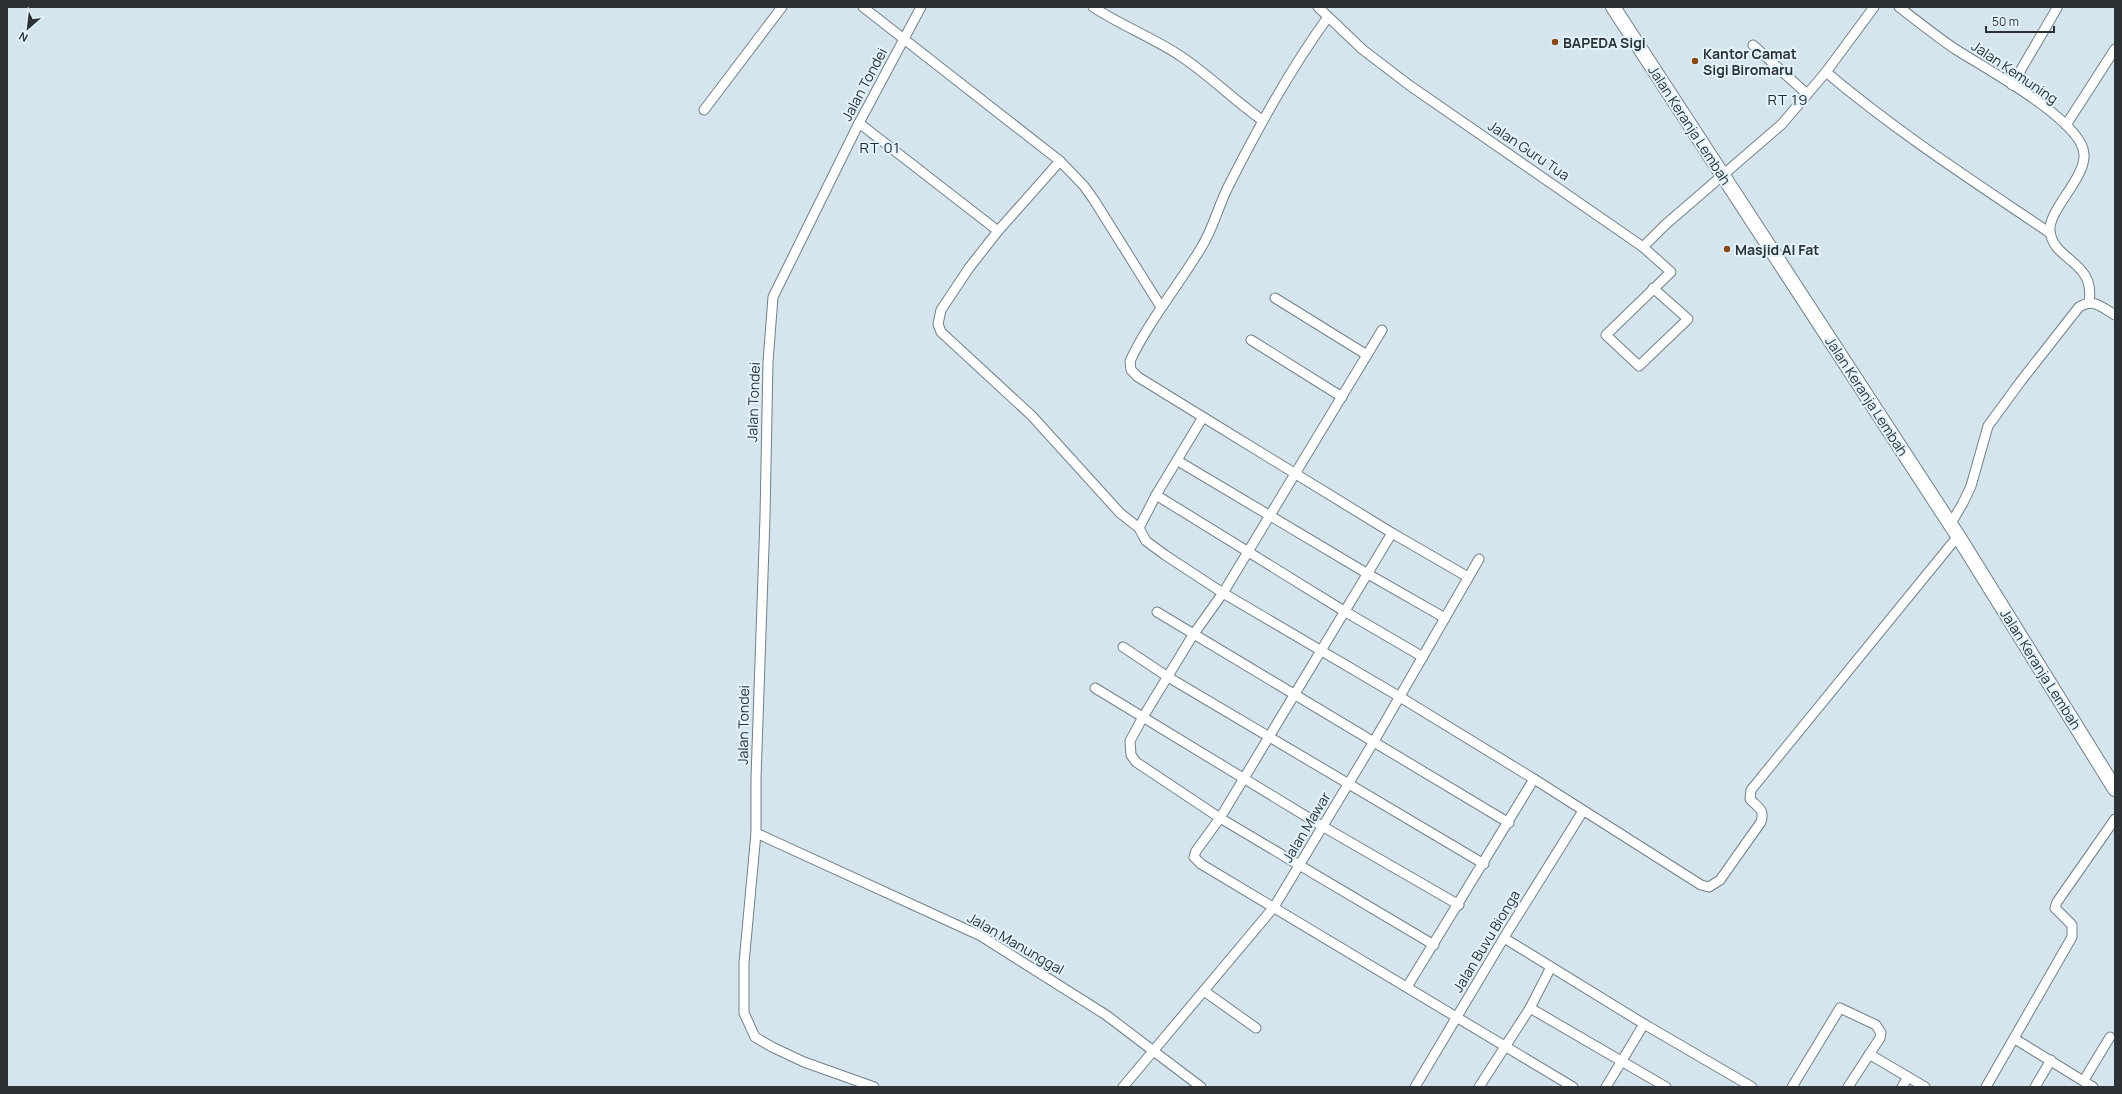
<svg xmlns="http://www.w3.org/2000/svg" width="2122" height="1094" font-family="Manrope,sans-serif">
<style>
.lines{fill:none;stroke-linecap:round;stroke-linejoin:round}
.minor-casing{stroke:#728088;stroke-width:11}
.primary-casing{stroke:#728088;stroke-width:16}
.minor{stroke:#fff;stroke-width:9}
.primary{stroke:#fff;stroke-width:14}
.poi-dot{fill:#8a4816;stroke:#e3f3fc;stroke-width:1.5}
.labels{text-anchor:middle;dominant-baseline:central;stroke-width:4;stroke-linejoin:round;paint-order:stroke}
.poi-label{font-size:14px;font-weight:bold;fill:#2b3135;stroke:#e3f3fc;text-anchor:start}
.street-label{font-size:14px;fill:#2b3135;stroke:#e3f3fc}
.neighbourhood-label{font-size:15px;letter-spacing:1px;fill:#212d34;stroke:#e3f3fc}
</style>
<rect width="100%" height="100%" fill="#d5e5ee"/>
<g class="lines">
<g class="minor-casing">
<g id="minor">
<path d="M863,7l197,154 -62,70 -29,37 -28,42 -3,14 3,8 91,84 88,97 19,15 7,13 19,14 58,38 177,104 134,82 167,106 8,2 11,-7 41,-58c4,-13 -3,-14 -11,-23l1,-9 207,-254"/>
<path d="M1093,7c29,19 61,31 89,50 28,19 52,43 80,63"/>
<path d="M1318,7l44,42 47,36 234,162 22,-22 117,-101 44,-52 48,-65"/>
<path d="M1899,7c18,14 37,29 56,42 28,18 127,71 129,105 2,24 -36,56 -34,77 3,30 46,30 39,71"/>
<path d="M1753,45l54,49"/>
<path d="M1826,72c71,60 147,109 224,161"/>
<path d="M2012,85l45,-77"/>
<path d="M704,110l78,-103"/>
<path d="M859,123l139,108"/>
<path d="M2066,125l49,-76"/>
<path d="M1060,161l24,25 10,14 67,107"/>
<path d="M1643,247l28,25 -65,63 33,31 49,-47 -35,-31"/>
<path d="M1275,298l92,57"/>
<path d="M1382,330l-159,263 -30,42 -50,82 -13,24 1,14 5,7 84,56 -24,33 -2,6 7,7 372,223"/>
<path d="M1251,340l91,57"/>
<path d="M1203,417l-65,-40 -7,-7 -1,-9c19,-40 48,-75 71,-113 12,-19 17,-41 27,-61 30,-59 61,-116 100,-170"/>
<path d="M1178,461l190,113 77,44"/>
<path d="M1156,495l188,116 79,46"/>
<path d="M1950,525l13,-22 8,-17 17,-60 33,-45 58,-74c15,-9 22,0 36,8"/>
<path d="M1139,528l17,-33 47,-78 189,116 -172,285 214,127"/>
<path d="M1392,533l76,44"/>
<path d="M1157,612l352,211"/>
<path d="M1123,647l45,30 316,187"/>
<path d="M1095,688l227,138 137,79"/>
<path d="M756,833l225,103 125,79 95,72"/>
<path d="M1504,938l140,86 108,63"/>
<path d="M1407,987l127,-208"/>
<path d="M1204,991l52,37"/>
<path d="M1530,1008l136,79"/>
<path d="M2015,1039l78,48"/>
<path d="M1869,1054l56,33"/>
<path d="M2084,1080l26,-43"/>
<path d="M874,1087l-70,-25 -32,-15 -17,-10 -11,-24v-50l12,-130v-55l9,-261 3,-155 5,-65 86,-174 62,-116"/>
<path d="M1123,1087l151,-180 99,-164 106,-184"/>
<path d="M1415,1087l93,-156 75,-120"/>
<path d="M1479,1087l51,-79 21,-41"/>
<path d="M1606,1087l38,-63"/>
<path d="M1792,1087l48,-79 36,17 5,8 -1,5 -32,49"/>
<path d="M1902,1087l6,-10"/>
<path d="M1986,1087l86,-150v-12l-17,-17 2,-6 58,-83"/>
<path d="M2035,1087l16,-27"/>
</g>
</g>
<g class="primary-casing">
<path id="primary" d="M1613,7l345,529 157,253"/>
</g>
<use href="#minor" class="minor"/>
<use href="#primary" class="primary"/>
</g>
<g class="poi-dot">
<circle cx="1555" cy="42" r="4"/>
<circle cx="1695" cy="61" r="4"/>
<circle cx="1727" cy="249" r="4"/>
</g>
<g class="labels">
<g class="poi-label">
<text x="1563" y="42">BAPEDA Sigi</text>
<text x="1703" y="53">Kantor Camat<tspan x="1703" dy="16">Sigi Biromaru</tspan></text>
<text x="1735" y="249">Masjid Al Fat</text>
</g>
<g class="street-label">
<text transform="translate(2015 72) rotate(34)">Jalan Kemuning</text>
<text transform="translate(864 84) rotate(-62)">Jalan Tondei</text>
<text transform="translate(1690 125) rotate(57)">Jalan Keranja Lembah</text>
<text transform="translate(1529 150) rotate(34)">Jalan Guru Tua</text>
<text transform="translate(1867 396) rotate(57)">Jalan Keranja Lembah</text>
<text transform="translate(753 402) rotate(-88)">Jalan Tondei</text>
<text transform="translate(2041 669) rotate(58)">Jalan Keranja Lembah</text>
<text transform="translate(743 725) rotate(-89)">Jalan Tondei</text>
<text transform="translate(1306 827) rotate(-59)">Jalan Mawar</text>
<text transform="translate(1486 941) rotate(-59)">Jalan Buvu Bionga</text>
<text transform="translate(1016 943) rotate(30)">Jalan Manunggal</text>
</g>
<g class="neighbourhood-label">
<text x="1788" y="99">RT 19</text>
<text x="880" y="147">RT 01</text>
</g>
</g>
<rect width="2122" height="1094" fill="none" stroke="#2b3135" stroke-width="16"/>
<g transform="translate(28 28) rotate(208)" stroke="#e3f3fc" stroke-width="3" paint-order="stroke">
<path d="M0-3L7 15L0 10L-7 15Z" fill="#2b3135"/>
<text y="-6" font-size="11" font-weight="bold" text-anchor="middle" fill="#2b3135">N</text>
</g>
<path d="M1986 26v6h68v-6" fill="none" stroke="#2b3135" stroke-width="2"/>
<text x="1992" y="26" font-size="12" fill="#2b3135" stroke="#e3f3fc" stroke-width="3" paint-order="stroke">50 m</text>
</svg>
